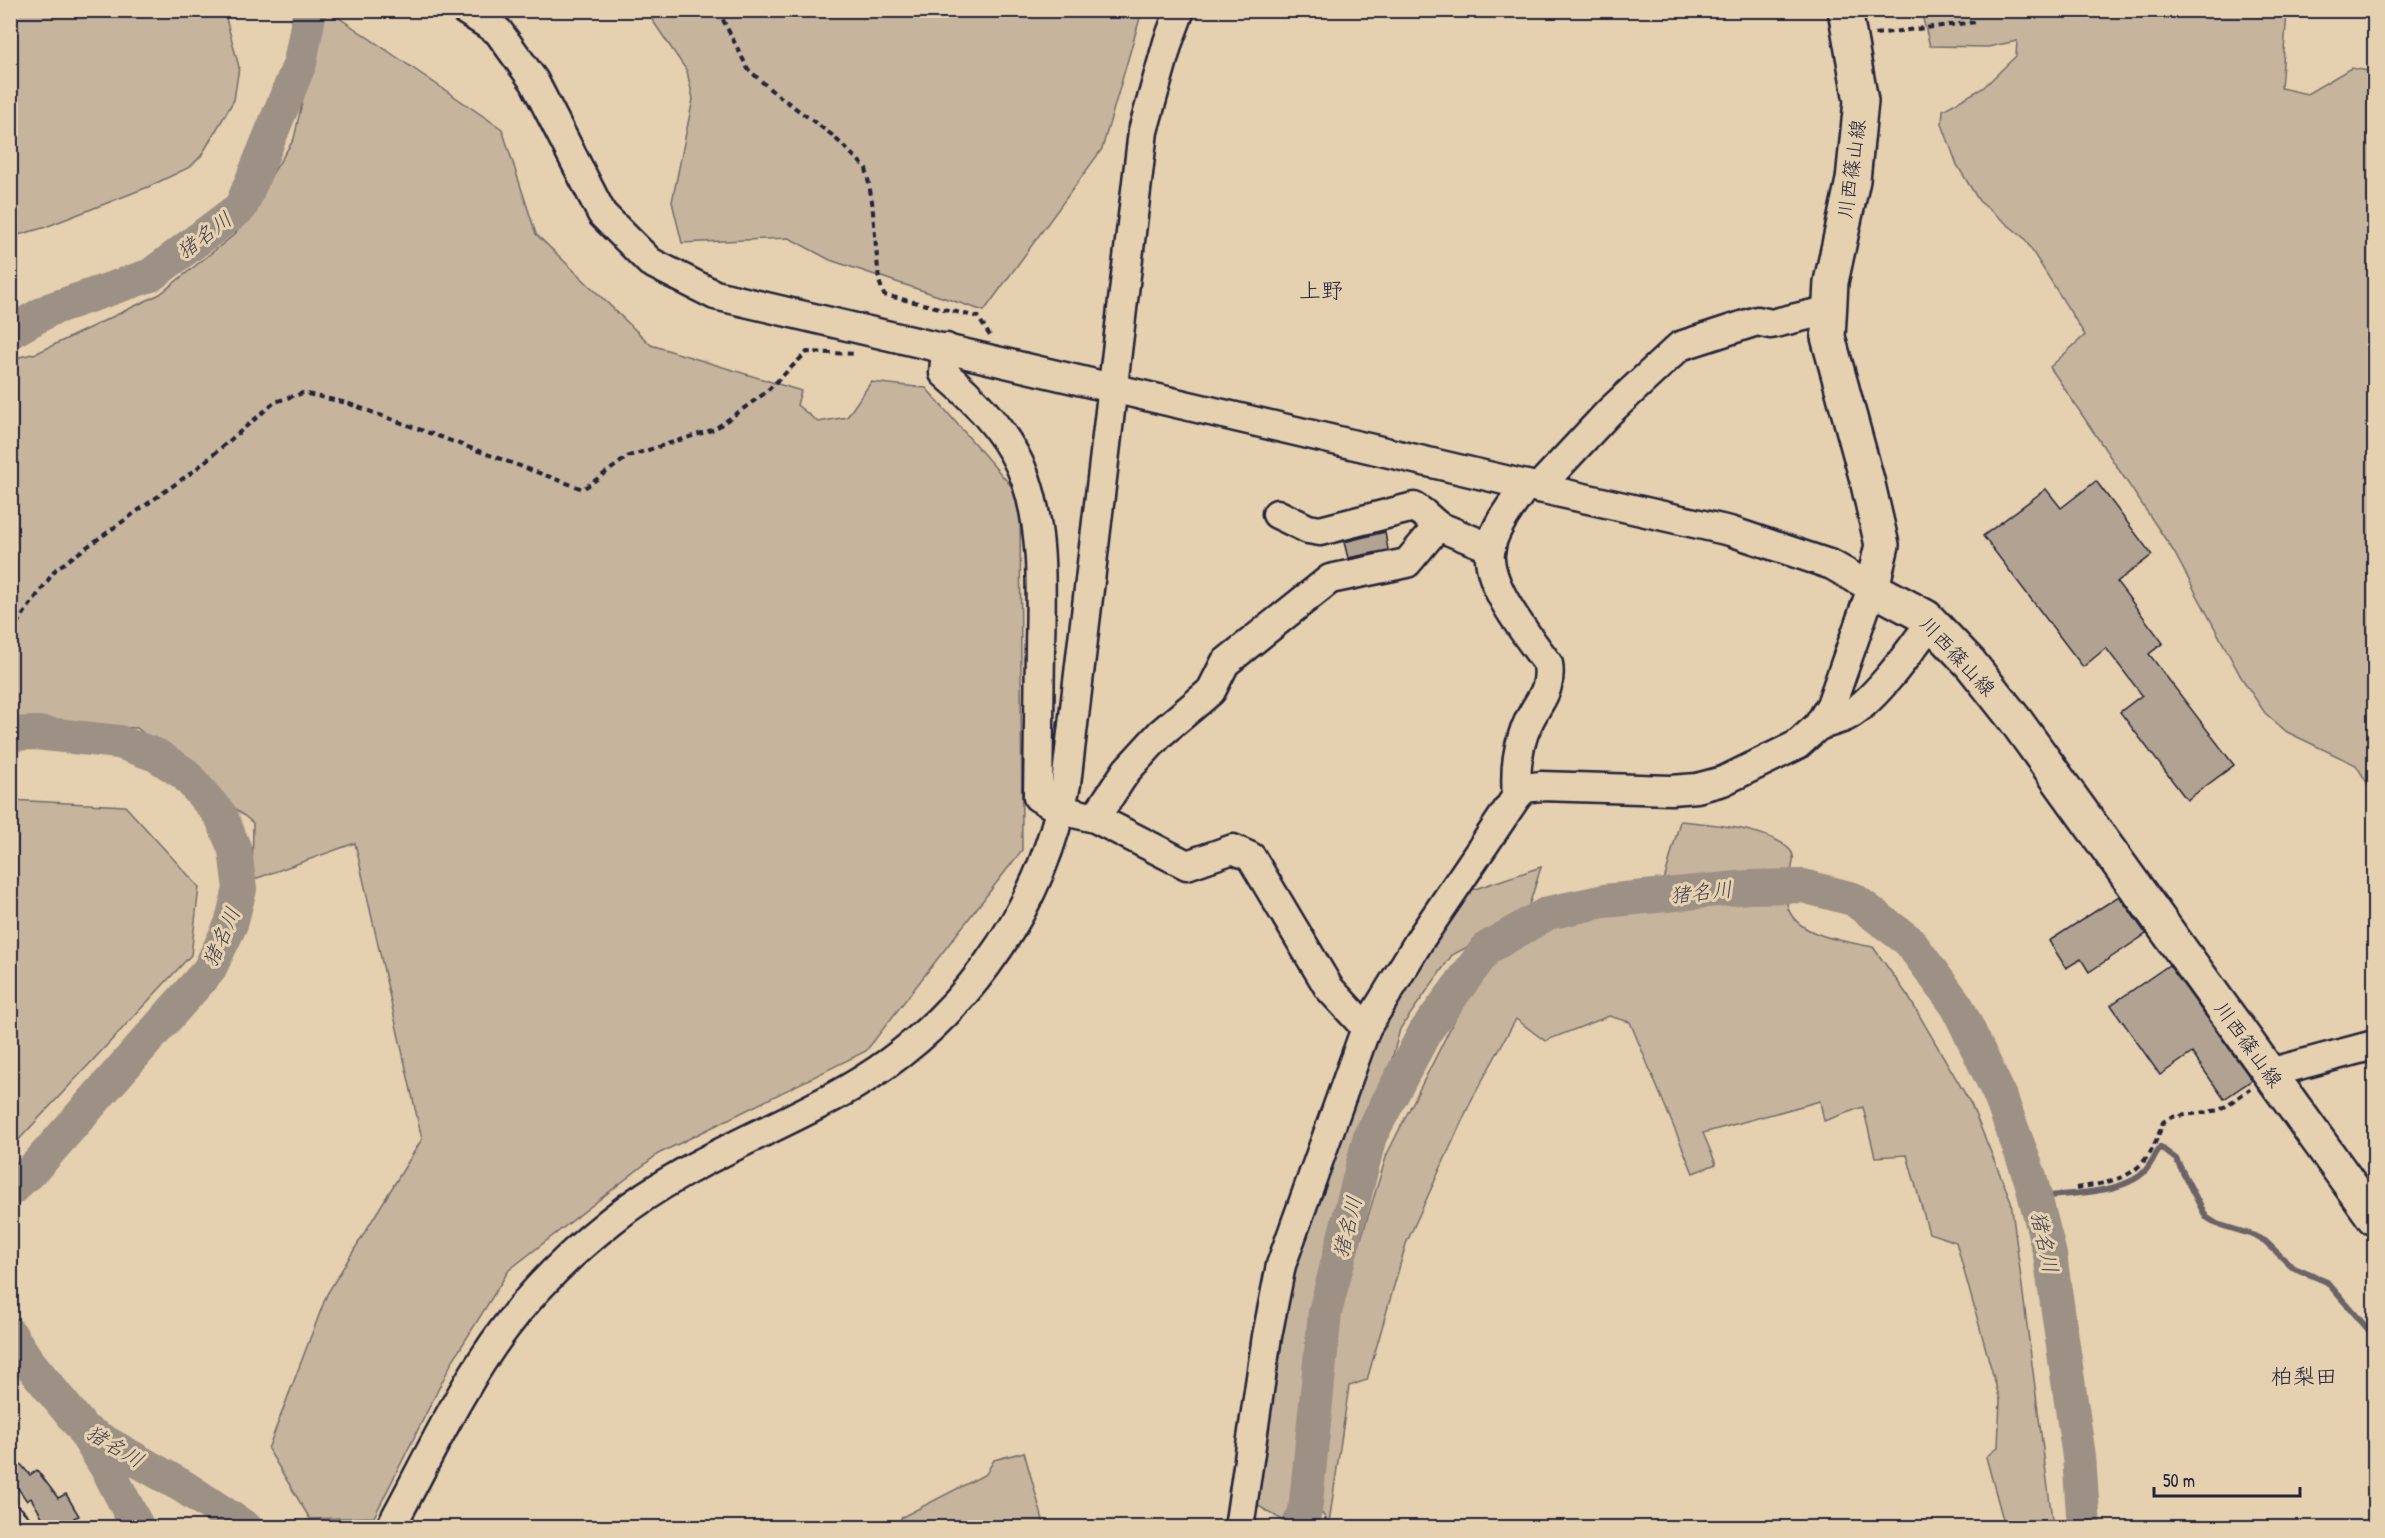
<svg xmlns="http://www.w3.org/2000/svg" width="2385" height="1538" font-family="'Patrick Hand','Klee One',sans-serif">
<style>
.green{fill:#c6b49c;stroke:#746b6c;stroke-width:1.5}
.lines{fill:none;stroke-linecap:round;stroke-linejoin:round}
.stream{stroke:#6c6467;stroke-width:6}
.river{stroke:#9d9084;stroke-width:34}
.building{fill:#b2a291;stroke:#22223b;stroke-width:1.5}
.minor-casing{stroke:#22223b;stroke-width:33}
.major-casing{stroke:#22223b;stroke-width:38}
.path{stroke:#22223b;stroke-width:4;stroke-dasharray:6 4.5;stroke-linecap:butt}
.minor{stroke:#e5d0af;stroke-width:28}
.major{stroke:#e5d0af;stroke-width:33}
.labels{text-anchor:middle;dominant-baseline:central;stroke-width:6;stroke-linejoin:round;paint-order:stroke}
.street-label{font-size:20px;fill:#22223b;stroke:#e5d0af}
.water-label{font-size:21px;font-style:italic;fill:#413e4d;stroke:#e5d0af}
.quarter-label{font-size:22px;fill:#22223b;stroke:#e5d0af}
</style>
<rect width="100%" height="100%" fill="#e5d0af"/>
<filter id="ink" filterUnits="userSpaceOnUse"><feTurbulence type="fractalNoise" baseFrequency=".0167" numOctaves="2"/><feDisplacementMap in="SourceGraphic" scale="12" xChannelSelector="R" yChannelSelector="G"/><feConvolveMatrix kernelMatrix="1 2 1 2 8 2 1 2 1" color-interpolation-filters="sRGB"/></filter>
<g filter="url(#ink)">
<g class="green">
<path d="M11,10l213,1 15,56 -5,33 -33,56 -11,11 -42,20 -105,41 -32,9z"/>
<path d="M322,11h7l173,118 34,105 115,111 150,46 -4,14 21,17 29,-5 24,-35 55,6 94,108 2,354 -156,201 -208,103 -149,116 -56,90 -79,157 -64,2 -42,-70 59,-155 95,-155 -67,-296 -103,37 1,-57 -116,-95 -126,-4 -1,-365 27,-6 123,-59 75,-60 59,-95z"/>
<path d="M646,11h496l-40,138 -118,162 -154,-51 -41,-22 -107,5 -10,-41 21,-103 -6,-28z"/>
<path d="M1921,11h363l3,2 -6,75 26,6 44,-26 23,4v722l-18,-29 -69,-33 -22,-19 -24,-36 -67,-125 -124,-185 35,-32 -61,-97 -45,-37 -22,-36 -15,-41 1,-14 40,-22 33,-32 1,-15 -29,6 -58,-1z"/>
<path d="M10,800l115,6 74,81 -8,68 -180,193z"/>
<path d="M1680,821c29,3 90,7 110,29 6,6 2,15 1,22 -1,10 -6,23 -4,32 6,33 60,37 86,43l35,49 63,108 40,97 42,326h-48l-19,-70 12,-10 2,-47 -44,-158 -27,-9 -22,-78 -32,2 -12,-50 -39,14 -4,-20 -117,32 13,31 -23,9 -63,-151 -21,-6 -64,25 -29,-22 -44,80 -66,145 -39,136 -18,6 -20,137 -8,-11 1,-58 14,-133 51,-167 92,-183 75,-53 104,-15z"/>
<path d="M1541,867l-14,45 -14,11 -61,32 -52,74 -14,53 -34,72 -43,173 -18,188 -4,8 -35,-21 31,-216 102,-266 60,-98 24,-31z"/>
<path d="M1024,1452l21,75h-150l7,-10 84,-43 8,-14z"/>
</g>
<g class="lines">
<path class="stream" d="M2035,1197c30,-3 89,-3 110,-26 6,-7 10,-16 15,-24l16,12 30,58 11,7 33,10 15,7 27,26 35,15 47,54"/>
<g class="river">
<path d="M10,332l41,-23 100,-34 90,-68 59,-144 10,-53"/>
<path d="M10,734l26,-1 83,9 37,13 29,19 36,42 14,34 5,39 -9,35 -22,46 -173,196 -26,24"/>
<path d="M10,1334l17,26 57,70 100,57 62,41"/>
<path d="M85,1433l23,37 30,58"/>
<path d="M1297,1528l8,-16 20,-200 45,-176 55,-104 62,-84 61,-35 56,-12 144,-14 55,-1 50,13 56,42 48,65 43,90 30,81 20,78 29,202 5,71"/>
</g>
</g>
<g class="building">
<path d="M2096,481l56,74 -35,27 46,61 -14,11 85,111 -47,35 -67,-88 22,-17 -36,-47 -23,19 -100,-131 63,-47 15,19z"/>
<path d="M1385,532l3,18 -40,8 -4,-16z"/>
<path d="M2119,896l27,38 -57,38 -8,-13 -15,9 -17,-27z"/>
<path d="M2169,965l83,115 -28,19 -32,-46 -32,22 -49,-70z"/>
<path d="M10,1452l20,23 7,-5 21,28 8,-4 13,22 -5,2 5,9h-31l-17,-29 -4,3 -17,-24z"/>
</g>
<g class="lines">
<g class="minor-casing">
<g id="minor">
<path d="M465,10l33,21 36,50 68,133 48,48 65,33 811,190 204,46 102,34 40,23 -41,117 -13,21 -21,19 -74,36 -26,7 -26,2 -130,-4 -16,2 -8,8 -96,142 -55,90 -85,237 -14,71 -28,192"/>
<path d="M946,348l-2,25c34,29 67,64 82,107 18,53 15,111 14,167 -1,50 -1,100 -2,150l23,13 34,8 92,47 46,-16 18,8 78,131 37,40"/>
<path d="M1538,488l71,-76 71,-66 77,-25 14,3 59,-14"/>
<path d="M1277,514l31,15 12,2 94,-24 9,6 15,13 53,22"/>
<path d="M1818,726c9,-3 19,-6 27,-9 29,-14 67,-69 86,-95"/>
<path d="M1517,796c-2,-24 0,-50 11,-73 10,-22 24,-32 20,-59 -20,-28 -66,-82 -57,-119 6,-22 22,-41 35,-60"/>
<path d="M1095,818l32,-48 34,-37 50,-42 14,-28 105,-84 77,-16 31,-37"/>
<path d="M2269,1073l105,-28"/>
<path d="M10,1519l8,9"/>
<path d="M390,1528c37,-67 69,-139 115,-200 30,-40 67,-76 106,-107 68,-55 148,-84 224,-125 120,-64 205,-178 231,-312l77,-653 25,-89 12,-32"/>
</g>
</g>
<g class="major-casing">
<path id="major" d="M1845,10l16,91 -8,79 -22,102 -3,55 39,143 15,65 -10,43 54,29 44,46 46,58 358,497"/>
</g>
<g class="path">
<path d="M718,10l30,59 23,21 61,45 34,33 6,33 7,80 5,14 94,22 12,19"/>
<path d="M1875,34l101,-12"/>
<path d="M10,633l46,-64 139,-99 80,-68 28,-9 44,10 236,86 46,-33 86,-27 50,-36 42,-41 49,2"/>
<path d="M2076,1188c51,-8 70,-14 87,-66l9,-5 48,-7 30,-21"/>
</g>
<use href="#minor" class="minor"/>
<use href="#major" class="major"/>
</g>
</g>
<g class="labels">
<g class="street-label">
<text transform="translate(1851 169) rotate(-82)">川西篠山線</text>
<text transform="translate(1958 656) rotate(47)">川西篠山線</text>
<text transform="translate(2249 1044) rotate(54)">川西篠山線</text>
</g>
<g class="water-label">
<text transform="translate(204 235) rotate(-37)">猪名川</text>
<text transform="translate(1701 892) rotate(-6)">猪名川</text>
<text transform="translate(221 937) rotate(-66)">猪名川</text>
<text transform="translate(1347 1227) rotate(-76)">猪名川</text>
<text transform="translate(2045 1242) rotate(78)">猪名川</text>
<text transform="translate(115 1446) rotate(31)">猪名川</text>
</g>
<g class="quarter-label">
<text x="1321" y="290">上野</text>
<text x="2304" y="1376">柏梨田</text>
</g>
</g>
<rect width="2385" height="1538" fill="none" stroke="#e5d0af" stroke-width="36"/>
<rect x="18" y="18" width="2349" height="1502" fill="none" stroke="#22223b" stroke-width="2" filter="url(#ink)"/>
<path d="M2154 1487v9h146v-9" fill="none" stroke="#22223b" stroke-width="3"/>
<text x="2163" y="1487" font-size="18" fill="#22223b" stroke="#e5d0af" stroke-width="4.5" paint-order="stroke">50 m</text>
</svg>
